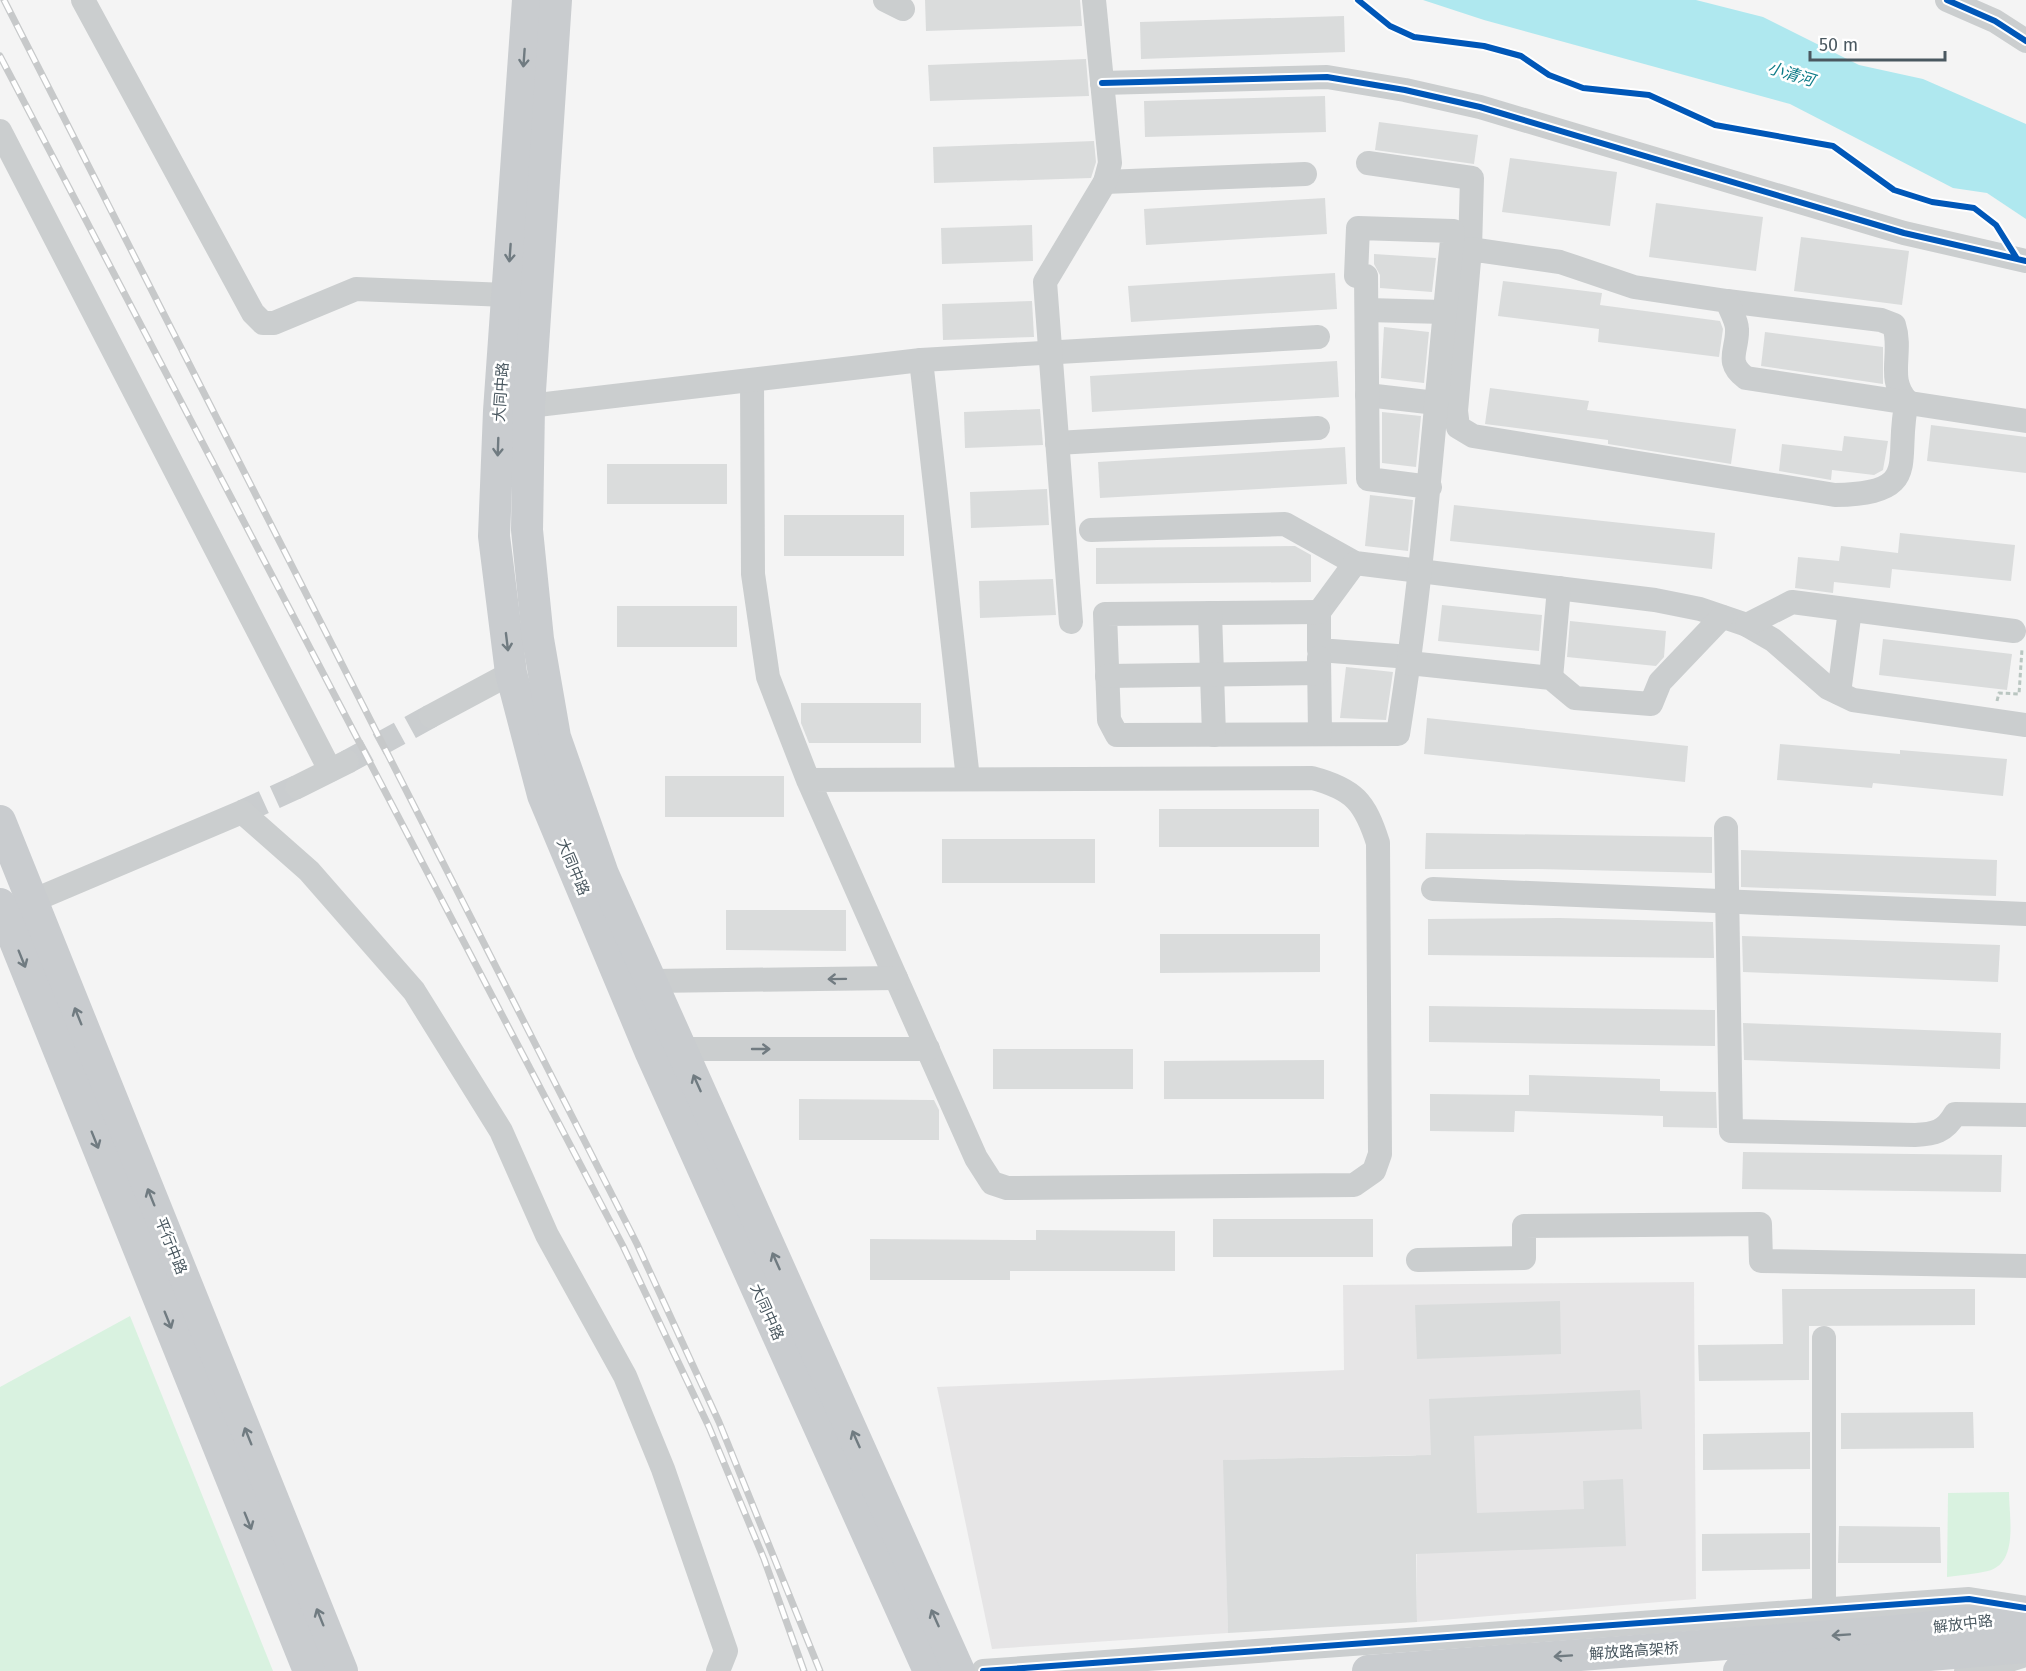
<svg xmlns="http://www.w3.org/2000/svg" width="2026" height="1671" font-family="'Fira Sans','Noto Sans SC',sans-serif">
<style>
.education{fill:#e6e5e6}
.green{fill:#d9f2e0}
.water{fill:#afe8ef}
.building{fill:#dadcdc}
.lines{fill:none;stroke-linecap:round;stroke-linejoin:round}
.minor-tunnel{stroke:#cacdcf;stroke-width:24;stroke-dasharray:24 12;stroke-linecap:butt}
.path{stroke:#bac6c1;stroke-width:3;stroke-dasharray:4.5 3;stroke-linecap:butt}
.minor{stroke:#cbcecf;stroke-width:24}
.major{stroke:#c9cccf;stroke-width:32}
.rail-casing{stroke:#c7c9ca;stroke-width:7}
.rail{stroke:#fff;stroke-width:4.5;stroke-dasharray:14;stroke-linecap:butt}
.cycleway-casing{stroke:#fff;stroke-width:10}
.cycleway{stroke:#0057b8;stroke-width:6}
.oneway{stroke:#707b81}
.oneway2{stroke:#717b81}
.labels{text-anchor:middle;dominant-baseline:central;stroke-width:5;stroke-linejoin:round;paint-order:stroke}
.street-label{font-size:15px;fill:#4a5860;stroke:#fff}
.water-label{font-size:16px;font-style:italic;fill:#0e7c88;stroke:#fff}
</style>
<rect width="100%" height="100%" fill="#f4f4f4"/>
<path class="education" d="M1694,1282l2,317 -279,23 -1,-167 -192,5 4,173 -236,16 -55,-262 407,-17 -1,-85z"/>
<g class="green">
<path d="M130,1316l143,355h-273v-284z"/>
<path d="M2009,1492c0,25 10,71 -21,79 -13,3 -28,4 -41,6l1,-84z"/>
</g>
<path class="water" d="M1423,0h273l67,17 96,48 64,14 103,45v95l-39,-26 -34,-5 -163,-84 -306,-84z"/>
<g class="building">
<path d="M925,0h155l2,26 -156,5z"/>
<path d="M1344,16l1,36 -204,7 -1,-37z"/>
<path d="M1086,59l3,37 -159,5 -2,-36z"/>
<path d="M1325,96l1,36 -181,5 -1,-36z"/>
<path d="M1379,122l99,13 -4,29 -99,-14z"/>
<path d="M1094,141l2,21 -5,16 -157,5 -1,-36z"/>
<path d="M1510,158l107,14 -7,54 -108,-14z"/>
<path d="M1325,198l2,36 -181,11 -2,-36z"/>
<path d="M1656,203l107,14 -7,54 -107,-14z"/>
<path d="M1032,225l1,36 -91,3 -1,-36z"/>
<path d="M1801,237l108,14 -7,54 -108,-14z"/>
<path d="M1374,254l62,4 -4,34 -52,-4v-13l-6,-11z"/>
<path d="M1335,273l2,36 -206,13 -3,-36z"/>
<path d="M1503,281l99,12 -2,12 120,16 3,8 -4,28 -121,-15 1,-13 -101,-13z"/>
<path d="M1032,301l2,36 -91,3 -1,-36z"/>
<path d="M1384,327l45,5 -5,51 -43,-5z"/>
<path d="M1765,332l118,15v37l-122,-18z"/>
<path d="M1337,361l2,36 -247,15 -2,-36z"/>
<path d="M1490,388l99,13 -2,9 149,19 -5,35 -123,-20v-4l-123,-16z"/>
<path d="M1040,409l3,36 -78,3 -1,-36z"/>
<path d="M1382,412l39,4 -5,51 -34,-4z"/>
<path d="M1931,425l95,12v36l-99,-12z"/>
<path d="M1844,436l44,5 -5,29 -9,5 -42,-5 -1,10 -52,-9 3,-27 60,7z"/>
<path d="M1345,447l2,37 -247,14 -2,-36z"/>
<rect x="607" y="464" width="120" height="40"/>
<path d="M1047,489l2,36 -78,3 -1,-36z"/>
<path d="M1370,495l43,5 -5,51 -43,-5z"/>
<path d="M1454,505l261,28 -3,36 -262,-28z"/>
<rect x="784" y="515" width="120" height="41"/>
<path d="M1900,533l115,12 -4,36 -119,-12 -2,19 -56,-6 -1,11 -38,-5 3,-31 41,4 2,-15 57,7z"/>
<path d="M1295,546l16,9v27l-215,2v-36z"/>
<path d="M1053,579l3,36 -76,3 -1,-37z"/>
<path d="M1442,605l100,10 -3,36 -101,-10z"/>
<rect x="617" y="606" width="120" height="41"/>
<path d="M1570,621l96,10 -2,26 -8,9 -89,-9z"/>
<path d="M1883,639l129,15 -5,36 -128,-15z"/>
<path d="M1346,667l47,5 -7,48 -46,-2z"/>
<path d="M801,703h120v40h-112l-8,-20z"/>
<path d="M1427,718l261,28 -3,36 -261,-28z"/>
<path d="M1780,744l120,10v-4l107,9 -4,37 -130,-13 -1,5 -95,-8z"/>
<rect x="665" y="776" width="119" height="41"/>
<rect x="1159" y="809" width="160" height="38"/>
<path d="M1426,833l286,4v36l-174,-4h-113z"/>
<rect x="942" y="839" width="153" height="44"/>
<path d="M1741,850l256,10 -1,36 -255,-9z"/>
<path d="M726,910h120v41l-120,-1z"/>
<path d="M1560,918l153,4 1,36 -286,-3v-36z"/>
<path d="M1160,934h160v38l-160,1z"/>
<path d="M1742,936l258,9 -2,37 -255,-10z"/>
<path d="M1429,1006l286,4v36l-286,-4z"/>
<path d="M1743,1023l258,10 -1,36 -256,-9z"/>
<rect x="993" y="1049" width="140" height="40"/>
<path d="M1324,1060v39h-160v-38z"/>
<path d="M1529,1075l131,4v12l56,1 1,36 -54,-1v-11l-148,-5 -1,21 -84,-1v-37l99,1z"/>
<path d="M799,1099l135,1 5,10v30h-140z"/>
<path d="M1743,1152l259,3 -1,37 -259,-3z"/>
<rect x="1213" y="1219" width="160" height="38"/>
<path d="M1036,1230l139,1v40h-165v9h-140v-41l166,1z"/>
<path d="M1782,1289h193v36l-166,1v54l-110,1 -1,-36 85,-1z"/>
<path d="M1560,1301l1,53 -144,5 -2,-54z"/>
<path d="M1640,1390l2,39 -168,7 3,77 107,-4 -1,-28 40,-2 3,67 -210,8 1,68 -189,11 -5,-173 208,-5 -2,-56z"/>
<path d="M1973,1412l1,36 -133,1v-36z"/>
<path d="M1810,1432v37l-107,1v-36z"/>
<path d="M1839,1526l101,1 1,36h-103z"/>
<path d="M1810,1533v36l-108,2v-37z"/>
</g>
<g class="lines">
<g class="minor-tunnel">
<path d="M347,762l84,-46"/>
<path d="M242,812l55,-25"/>
</g>
<path class="path" d="M1997,701l2,-8 20,1 3,-45"/>
<g class="minor">
<path d="M83,0l170,313 10,10h11l82,-34 151,6"/>
<path d="M885,0l18,9"/>
<path d="M1947,0l48,21 31,20"/>
<path d="M1102,83l225,-6 78,13 75,17 424,126 122,28"/>
<path d="M0,131l330,639"/>
<path d="M1368,163l104,15 -2,71"/>
<path d="M1105,182l200,-8"/>
<path d="M1727,301l154,19 13,5c9,28 -8,54 13,76"/>
<path d="M1367,310l77,2"/>
<path d="M921,360l47,419"/>
<path d="M752,380l1,194 15,103 40,103 168,378 16,25 15,5 347,-3 20,-14 6,-17 -2,-311c-13,-41 -24,-54 -66,-65l-504,2"/>
<path d="M1367,395l69,8"/>
<path d="M1907,401c-14,61 18,92 -72,94l-362,-59 -15,-9 -2,-16 14,-162 90,13 74,25 93,14c3,8 10,20 10,28 1,21 -13,33 9,49l280,43"/>
<path d="M529,406l392,-46 397,-23"/>
<path d="M1057,443l261,-15"/>
<path d="M1091,530l194,-6 70,39 300,37 45,9 47,16 26,15 55,48 25,12 173,25"/>
<path d="M1355,563l-36,49v38l91,7"/>
<path d="M1319,612l-214,2 4,106 8,15 281,-1c27,-167 37,-335 55,-503l-95,-3 -2,48h10l2,203 62,8"/>
<path d="M1210,613l4,122"/>
<path d="M1071,622l-26,-340 60,-100 5,-19 -16,-163"/>
<path d="M1747,625l45,-23 222,29"/>
<path d="M1319,658l1,76"/>
<path d="M1409,663l142,15 24,20 76,6 9,-22 62,-65"/>
<path d="M1107,676l212,-3"/>
<path d="M1551,678l8,-90"/>
<path d="M1839,693l11,-83"/>
<path d="M431,716l80,-43"/>
<path d="M297,787l50,-25"/>
<path d="M1726,828l5,303 184,4c19,-1 30,-3 40,-21l71,1"/>
<path d="M1433,889l593,25"/>
<path d="M32,901l210,-89 67,59 105,120 87,140 46,104 78,141 38,93 63,182 -8,20"/>
<path d="M651,981l245,-3"/>
<path d="M682,1049h246"/>
<path d="M1418,1260l106,-2v-32l236,-2 1,37 265,5"/>
<path d="M1824,1609v-271"/>
<path d="M983,1671l986,-72 57,9"/>
<path d="M1966,1671l13,-1 43,-14"/>
</g>
<g class="major">
<path d="M528,0l-29,411 -5,125 17,137 32,122 108,258 278,618"/>
<path d="M556,0l-27,406 -2,124 11,109 17,98 48,137 356,797"/>
<path d="M0,821l342,850"/>
<path d="M0,904l309,767"/>
<path d="M1368,1671l531,-40 127,-15"/>
<path d="M1739,1671l287,-24"/>
</g>
<g class="rail-casing">
<g id="rail">
<path d="M4,0l633,1244 82,178 101,249"/>
<path d="M0,56l623,1190 86,181 55,132 40,112"/>
</g>
</g>
<use href="#rail" class="rail"/>
<g class="cycleway-casing">
<g id="cycleway">
<path d="M1358,0l32,26 24,11 70,9 37,10 28,19 34,13 66,7 66,30 118,21 61,44 38,12 42,6 22,17 20,32"/>
<path d="M1947,0l48,21 31,20"/>
<path d="M1102,83l225,-6 78,13 75,17 424,126 122,28"/>
<path d="M983,1671l986,-72 57,9"/>
</g>
</g>
<use href="#cycleway" class="cycleway"/>
</g>
<defs><path id="oneway-shaft" d="M-6 0H5M1.5-3L5.5 0L1.5 3" fill="none" stroke-width="1.6" stroke-linecap="round" stroke-linejoin="round" transform="scale(1.5)"/></defs>
<g class="oneway">
<use href="#oneway-shaft" transform="translate(524 58) rotate(94)"/>
<use href="#oneway-shaft" transform="translate(510 253) rotate(94)"/>
<use href="#oneway-shaft" transform="translate(498 447) rotate(92)"/>
<use href="#oneway-shaft" transform="translate(507 642) rotate(83)"/>
<use href="#oneway-shaft" transform="translate(22 959) rotate(68)"/>
<use href="#oneway-shaft" transform="translate(78 1016) rotate(-112)"/>
<use href="#oneway-shaft" transform="translate(697 1083) rotate(-114)"/>
<use href="#oneway-shaft" transform="translate(95 1140) rotate(68)"/>
<use href="#oneway-shaft" transform="translate(151 1197) rotate(-112)"/>
<use href="#oneway-shaft" transform="translate(776 1261) rotate(-114)"/>
<use href="#oneway-shaft" transform="translate(168 1320) rotate(68)"/>
<use href="#oneway-shaft" transform="translate(248 1436) rotate(-112)"/>
<use href="#oneway-shaft" transform="translate(856 1439) rotate(-114)"/>
<use href="#oneway-shaft" transform="translate(248 1521) rotate(68)"/>
<use href="#oneway-shaft" transform="translate(320 1617) rotate(-112)"/>
<use href="#oneway-shaft" transform="translate(935 1618) rotate(-114)"/>
<use href="#oneway-shaft" transform="translate(1841 1635) rotate(176)"/>
<use href="#oneway-shaft" transform="translate(1563 1656) rotate(176)"/>
</g>
<g class="oneway2">
<use href="#oneway-shaft" transform="translate(837 979) rotate(179)"/>
<use href="#oneway-shaft" transform="translate(761 1049)"/>
</g>
<g class="labels">
<g class="street-label">
<text transform="translate(501 392) rotate(-86)">大同中路</text>
<text transform="translate(573 867) rotate(67)">大同中路</text>
<text transform="translate(171 1246) rotate(68)">平行中路</text>
<text transform="translate(767 1312) rotate(66)">大同中路</text>
<text transform="translate(1963 1624) rotate(-7)">解放中路</text>
<text transform="translate(1634 1651) rotate(-4)">解放路高架桥</text>
</g>
<g class="water-label">
<text transform="translate(1791 74) rotate(17)">小清河</text>
</g>
</g>
<path d="M1810 51v9h135v-9" fill="none" stroke="#4a5860" stroke-width="3"/>
<text x="1819" y="51" font-size="18" fill="#4a5860" stroke="#ffffff" stroke-width="4.5" paint-order="stroke">50 m</text>
</svg>
